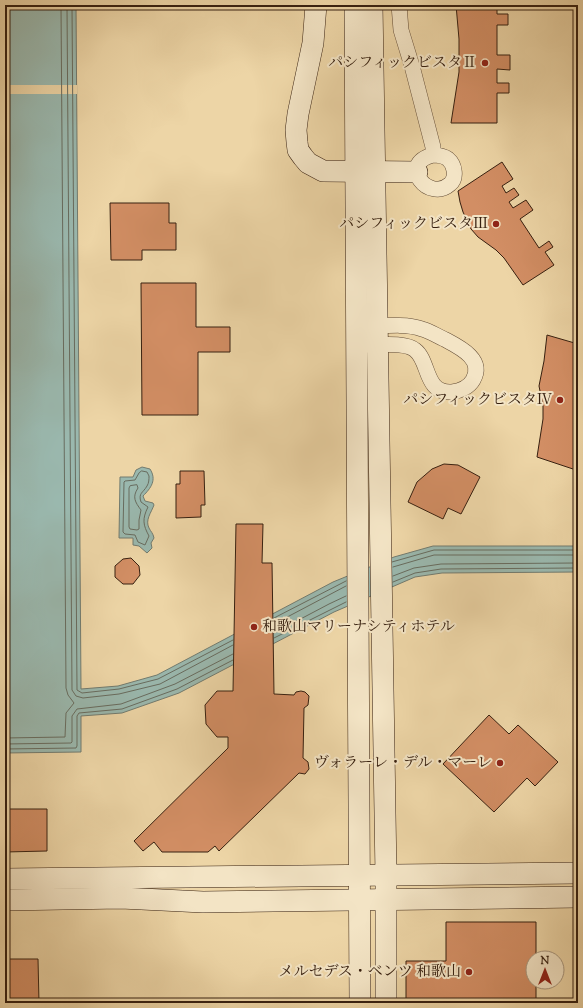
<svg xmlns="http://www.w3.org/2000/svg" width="583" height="1008" font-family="'Sorts Mill Goudy','Noto Serif JP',serif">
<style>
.water{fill:#9ab8ae;stroke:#727b6f}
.pier{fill:#edd5a6}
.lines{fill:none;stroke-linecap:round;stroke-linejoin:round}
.shore{stroke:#686c5f;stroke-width:1}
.building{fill:#d28e64;stroke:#372010}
.street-casing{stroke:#644d36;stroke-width:16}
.secondary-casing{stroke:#372010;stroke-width:22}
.street{stroke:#f3e4c5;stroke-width:15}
.secondary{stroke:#f3e4c5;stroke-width:21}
.poi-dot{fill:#8f2418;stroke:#f3e4c5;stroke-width:1.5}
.labels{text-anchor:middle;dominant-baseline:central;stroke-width:4;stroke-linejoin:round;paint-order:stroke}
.poi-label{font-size:15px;fill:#372010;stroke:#f3e4c5;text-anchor:end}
</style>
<rect width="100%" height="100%" fill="#edd5a6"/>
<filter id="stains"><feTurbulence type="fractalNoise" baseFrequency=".005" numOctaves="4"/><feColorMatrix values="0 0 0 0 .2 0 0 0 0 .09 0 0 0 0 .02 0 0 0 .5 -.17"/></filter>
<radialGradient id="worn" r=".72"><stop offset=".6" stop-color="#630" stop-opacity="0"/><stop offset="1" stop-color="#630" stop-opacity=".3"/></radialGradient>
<g class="water">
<path d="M5,5h71l5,684 37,-3 39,-11 176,-93 61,-25 39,-11h145v26l-136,1 -27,4 -81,35 -155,81 -57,20 -41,3v36l-76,1z"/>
<path d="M142,467l8,2c7,11 1,19 -7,27l2,5 8,2 1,2c-3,8 -9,15 -5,23 2,4 4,5 5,10l-3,5 1,5 -5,5 -8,-7 -6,-1v-7h-14l1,-61h13l3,-7z"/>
</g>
<rect class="pier" x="5" y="85" width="72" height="9"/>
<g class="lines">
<g class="shore">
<path d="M67,5l5,685 4,6 7,2 36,-4 41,-10 73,-39"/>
<path d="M72,5l5,685 5,3 37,-4 39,-10 75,-39"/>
<path d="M142,471l5,1 2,4c0,3 0,7 -2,10 -4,7 -9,7 -6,16l7,5c-6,12 -5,18 1,29l-4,9 -7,-3 -3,-7 -10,-1 -2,-2 1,-50 1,-1 10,-1 4,-7z"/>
<path d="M137,485l1,3c-6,9 -3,14 3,22l-2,10v9l-2,1 -7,-1 -1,-2v-39l1,-2z"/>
<path d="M392,562l42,-12h144"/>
<path d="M393,567l41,-12h144"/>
<path d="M393,576l21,-8 27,-4 137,-1"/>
<path d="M393,582l22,-9 26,-4 137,-1"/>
<path d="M274,618l72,-37"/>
<path d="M274,624l72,-38"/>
<path d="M274,633l55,-29 17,-8"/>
<path d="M274,638l72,-36"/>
<path d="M5,738l60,-1 1,-24 8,-10 -6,-8 -2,-7 -5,-683"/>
<path d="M5,744l66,-1 1,-1v-26l5,-7 44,-5 54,-20 58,-30"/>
<path d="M5,749l71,-1 1,-2v-30l2,-3 43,-4 55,-20 56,-29"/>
</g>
</g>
<g class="building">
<path d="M456,5h41v9h11v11h-11v30h13v15l-13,-1v14h12v10h-12v30h-46l8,-51v-33z"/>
<path d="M502,162l11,17 -11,7 4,7 8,-5 5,7 -10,7 4,6 13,-8 7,10 -13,9 19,29 10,-7 4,6 -8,5 9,13 -31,20 -19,-27 -8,-8 -18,-13 -7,-8 -8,-17 -3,-10 -2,-11z"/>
<path d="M110,203h59v20h7v27h-34v10h-31z"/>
<path d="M141,283h55v44h34v25h-32v63h-56z"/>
<path d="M547,335l31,9v120l-2,6 -39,-13 6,-38v-13l-4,-20 5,-25z"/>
<path d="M444,464l14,1 22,12 -19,37 -13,-6 -5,11 -35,-17 9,-20 15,-13z"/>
<path d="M180,471h24l1,34h-4v12l-25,1v-34h4z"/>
<path d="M236,524h27l-1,39h10l2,131 20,1 2,-3 5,-1 4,1 4,4 -1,9 -4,3 -1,50 5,4 1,7 -4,5 -6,-1 -80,78 -4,-5 -7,6h-46l-8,-10 -11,9 -9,-10 94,-93v-11h-11l-11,-13 -1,-19 12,-14h16z"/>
<path d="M131,558l8,8 1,9 -7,9h-10l-8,-7v-11l8,-7z"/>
<path d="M489,715l20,19 9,-9 40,37 -23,24 -8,-8 -33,34 -51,-48z"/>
<path d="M5,809h42v42l-42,1z"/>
<path d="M446,922h90v36h-3v24h3v21h-130v-42h40z"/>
<path d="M5,959h33l1,44h-34z"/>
</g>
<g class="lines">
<g class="street-casing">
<g id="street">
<path d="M399,5l2,25 11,36 21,81v8c-36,9 -4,48 17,29 7,-6 5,-19 -2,-25 -4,-3 -10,-4 -15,-4"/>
<path d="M367,345c12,0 39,-3 48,5 15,11 9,44 37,42 8,-1 17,-5 21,-12 12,-21 -14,-33 -29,-41 -7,-3 -14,-8 -22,-10 -15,-6 -38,-3 -54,-2"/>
</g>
</g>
<g class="secondary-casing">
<g id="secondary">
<path d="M316,5l-3,38 -15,71 -2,16 1,12 1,8 5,7 5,6 15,8 94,1"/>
<path d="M355,5l5,998"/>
<path d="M372,5l14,870v128"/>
<path d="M5,879l573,-6"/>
<path d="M5,900l116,-2 82,4 375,-5"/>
</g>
</g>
<use href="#street" class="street"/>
<use href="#secondary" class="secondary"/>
</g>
<g class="poi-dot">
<circle cx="485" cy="63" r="4"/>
<circle cx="496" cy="224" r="4"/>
<circle cx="560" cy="400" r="4"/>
<circle cx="254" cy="627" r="4"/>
<circle cx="500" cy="763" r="4"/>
<circle cx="469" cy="972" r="4"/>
</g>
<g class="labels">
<g class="poi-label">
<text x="477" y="63">パシフィックビスタⅡ</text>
<text x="488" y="224">パシフィックビスタⅢ</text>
<text x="552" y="400">パシフィックビスタⅣ</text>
<text x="262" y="627" text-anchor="start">和歌山マリーナシティホテル</text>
<text x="492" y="763">ヴォラーレ・デル・マーレ</text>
<text x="461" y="972">メルセデス・ベンツ 和歌山</text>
</g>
</g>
<rect width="583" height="1008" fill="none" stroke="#edd5a6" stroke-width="20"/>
<rect x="6" y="6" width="571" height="996" fill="none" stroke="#372010" stroke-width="2"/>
<rect x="10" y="10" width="563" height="988" fill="none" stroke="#372010"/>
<g transform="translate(545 970)"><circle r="19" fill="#f3e4c5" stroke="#a8967d"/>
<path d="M0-3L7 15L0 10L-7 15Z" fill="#8f2418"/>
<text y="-6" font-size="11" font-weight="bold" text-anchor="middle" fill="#372010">N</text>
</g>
<rect width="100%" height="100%" filter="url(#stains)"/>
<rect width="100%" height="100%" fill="url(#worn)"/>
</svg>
